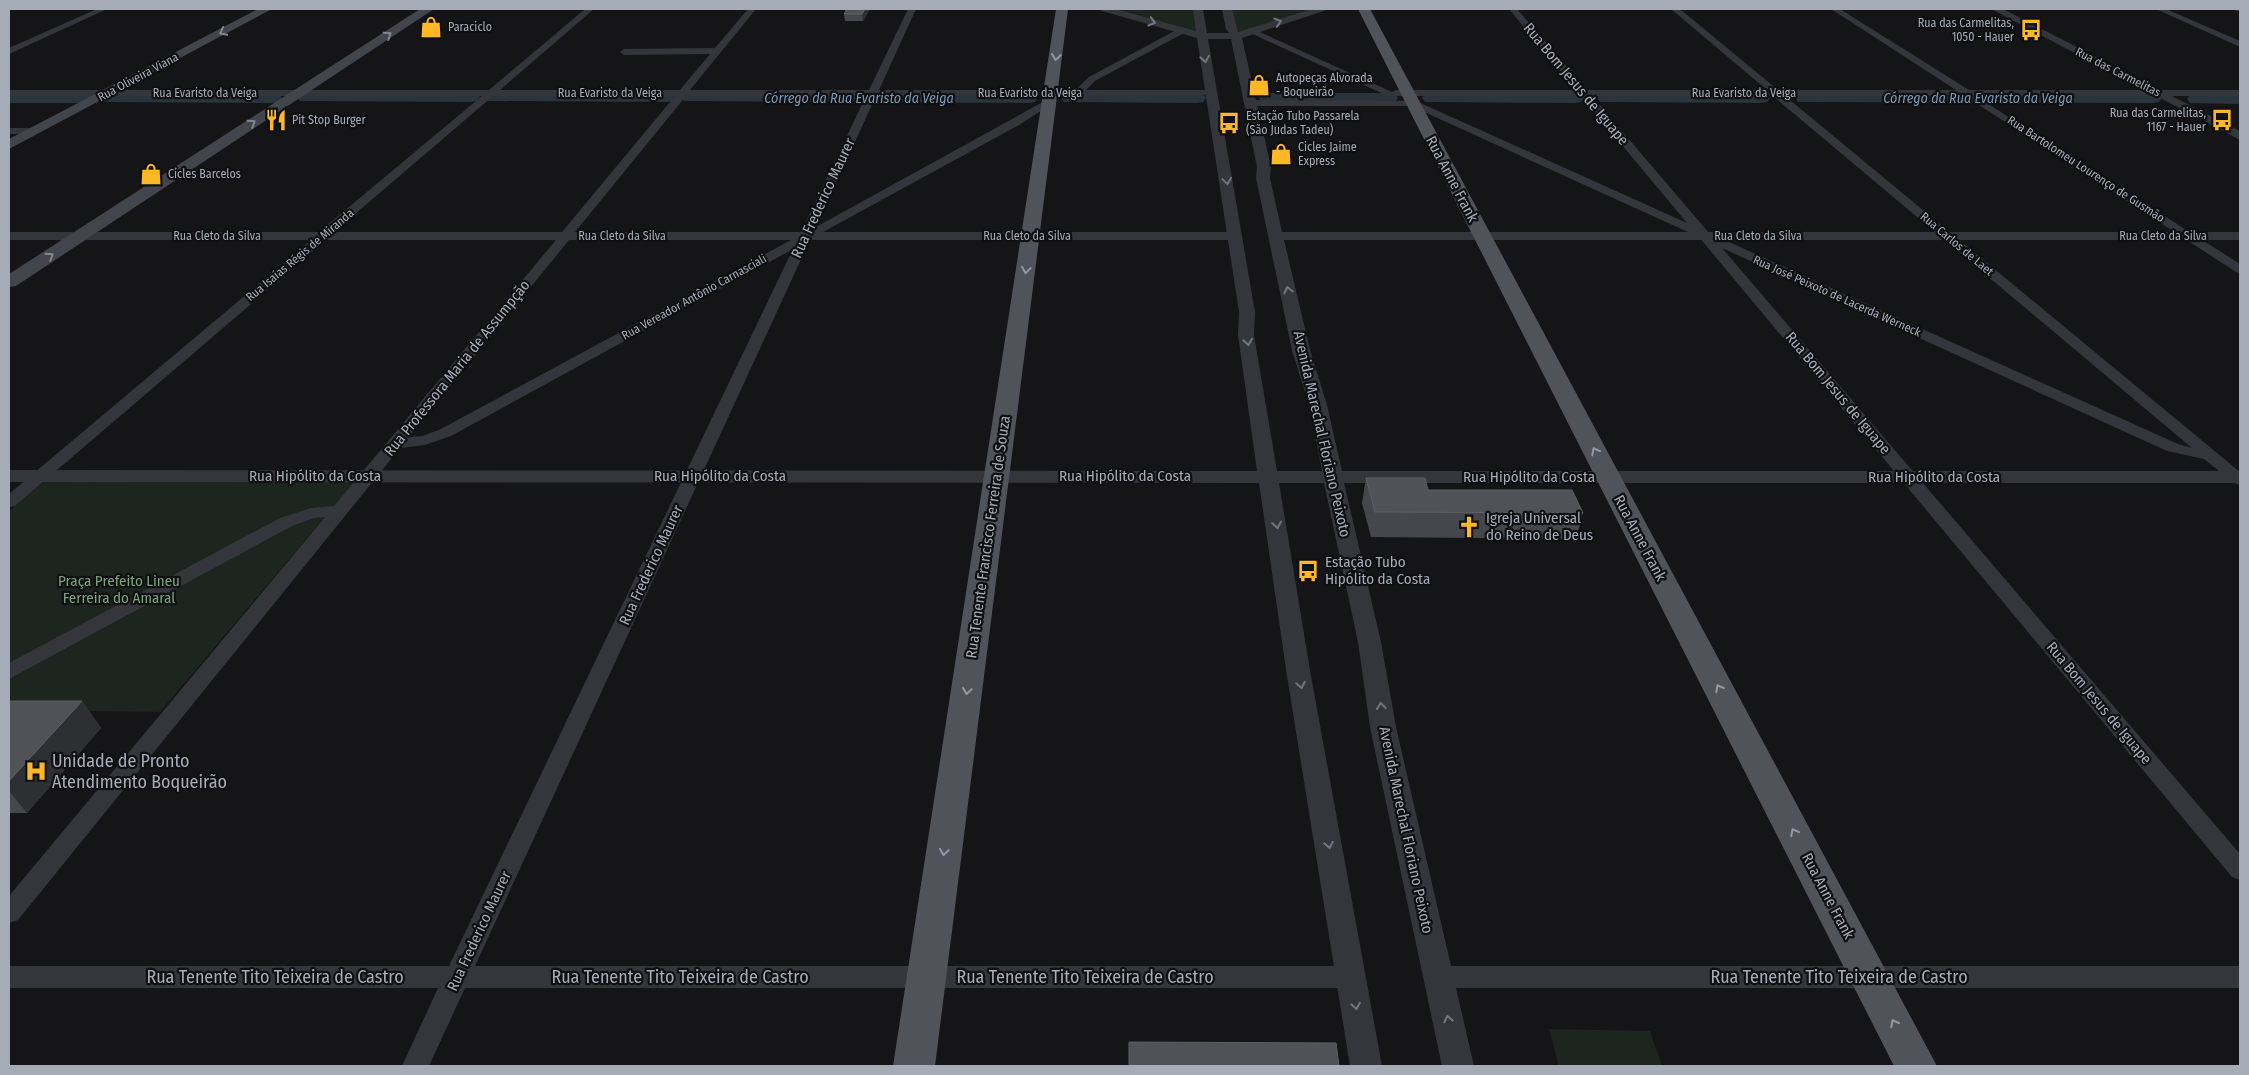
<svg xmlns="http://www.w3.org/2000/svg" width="2249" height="1075" font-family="'Fira Sans Condensed',sans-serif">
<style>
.green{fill:#1c251e}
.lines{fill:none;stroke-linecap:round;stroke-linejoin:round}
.river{fill:#2a343c;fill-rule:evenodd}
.minor{fill:#35363c;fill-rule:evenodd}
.tertiary{fill:#35363c;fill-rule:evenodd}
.secondary{fill:#43454c;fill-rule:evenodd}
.primary{fill:#51535b;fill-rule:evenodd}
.wall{fill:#46474c}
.shaded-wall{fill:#2e2f32}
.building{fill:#515258;stroke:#5e6067}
.oneway{stroke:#737680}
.oneway2{stroke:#838792}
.oneway3{stroke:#9599a5}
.labels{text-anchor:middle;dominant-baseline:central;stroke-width:4.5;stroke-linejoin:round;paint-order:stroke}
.far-poi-label{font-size:12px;fill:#a6abb8;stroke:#101012;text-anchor:start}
.far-street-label{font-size:12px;fill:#a6abb8;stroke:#101012}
.far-water-label{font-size:14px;font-style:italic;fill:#7a99b6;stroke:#101012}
.street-label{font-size:15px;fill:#a6abb8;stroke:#101012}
.poi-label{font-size:15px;fill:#a6abb8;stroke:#101012;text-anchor:start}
.park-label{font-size:15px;fill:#7ba47e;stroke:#101012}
.near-poi-label{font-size:18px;fill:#a6abb8;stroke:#101012;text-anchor:start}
.near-street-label{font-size:18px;fill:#a6abb8;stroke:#101012}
</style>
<rect width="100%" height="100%" fill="#151517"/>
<g class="green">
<path d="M1110,9h84l3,21 -18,-1z"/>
<path d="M1234,9h82l-75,23 -5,-2 -4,-18z"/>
<path d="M46,480h310l-196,232 -151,-2v-199z"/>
<path d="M1549,1029l101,2 12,35h-103z"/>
</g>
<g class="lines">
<g class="river">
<path d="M306,92h165l6,1 3,4 -3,4 -6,1 -171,-1 -3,-4 3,-4z"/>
<path d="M493,92h174l6,1 3,4 -3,4 -6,1 -180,-1 -3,-4 3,-4z"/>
<path d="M690,92l339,1 6,1 3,4 -3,4 -6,1 -345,-2 -3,-4 3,-4z"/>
<path d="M9,93h80l6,1 3,4 -3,4 -6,1h-80z"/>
<path d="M108,93h165l6,1 3,4 -3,4 -6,1 -171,-1 -3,-4 3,-4z"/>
<path d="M1070,93h127l6,1 3,4 -3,4 -6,1 -133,-1 -3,-4 3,-4z"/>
<path d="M1268,93h121l6,1 3,4 -3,4 -6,1 -127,-1 -3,-4 3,-4z"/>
<path d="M1431,93h144l6,1 3,4 -3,4 -6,1 -150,-1 -3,-4 3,-4z"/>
<path d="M1606,93h155l6,1 3,4 -3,4 -6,1 -161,-1 -3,-4 3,-4z"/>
<path d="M1804,93h349l6,1 3,4 -3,4 -6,1 -355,-1 -3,-4 3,-4z"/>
<path d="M2196,94h44v10l-50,-1 -3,-4 3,-4z"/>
</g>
<g class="minor">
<path d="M97,9h10l-98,45v-6z"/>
<path d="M585,9h9l-94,81h180l30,-36 -86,1 -4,-3 4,-3 91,-1 33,-39h8l-66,81h179l39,-81h8l-37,81h196l14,-13 89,-48h6v4l-89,48 -9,9h125l5,3 -2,2 -338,1 -60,131 234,-129 3,1v4l-34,22 -196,107h412l6,4 -6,4h-425l-335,726h877l9,3 4,8 -4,8 -9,3h-887l-36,78h-27l36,-78h-429v-22h440l344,-717 -342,187 -26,9 -25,3 -382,472 -9,3v-27l316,-379 -11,1 -22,8 -283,153v-16l271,-145 31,-10 23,-2 222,-266h-230l-311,266 -6,1v-13l302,-254h-302v-8h310l163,-136h-473v-6h480zM493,96h182l-113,136h-228zM686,96h180l-65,136h-226zM569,240h222l-352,190 -17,6 -13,1z"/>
<path d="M1509,9h8l70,81h180l-96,-81h9l98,81h178l-125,-81h9l129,81h271v6h-455l455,376v13l-6,-2 -30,-24 -37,-8 -445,-203 518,606v26l-8,-3 -533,-640 -288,-131h-161l-5,-3 5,-3 166,1 271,122 -106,-127h-185l-4,-2 -4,2 -142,-65 7,-2 139,63 4,-2h180zM1592,96h181l419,352 -14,-4 -469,-211z"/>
<path d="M2156,9h10l74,32v6z"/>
<path d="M2235,9h5v2h-4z"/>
<path d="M1982,100l258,164v9l-4,-1 -257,-167 -2,-2z"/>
<path d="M9,128h26l5,3 -5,3h-26z"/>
<path d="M1439,966h801v22h-801l-9,-3 -4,-8 4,-8z"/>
</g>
<g class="tertiary">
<path d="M1100,9h15l81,22 -3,-22h10l4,24h22l-3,-4 -4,-20h10l6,23 74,-23h14l-2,2 -82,27 29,129 -1,11 12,54h958v8h-956l26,110 17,55 15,66h898v12h-896l37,159 15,85 78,339h-32l-72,-339 -12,-85 -34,-159h-45l32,193 71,390h-32l-63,-390 -28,-193 -1250,-1v-12l1248,1 -19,-136 1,-23 -42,-274 -95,-27zM1208,39h23l26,128 -1,11 36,172 17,55 13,66h-45l-23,-136 1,-23z"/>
<path d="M1991,9h12l237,122v9z"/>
</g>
<g class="secondary">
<path d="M258,9h14l-263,140v-10z"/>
<path d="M420,9h14l-418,277 -7,1v-13z"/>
</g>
<g class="primary">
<path d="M1056,9h12l-133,1057h-42z"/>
<path d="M1358,9h12l567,1057h-43z"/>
</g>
</g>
<g class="wall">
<path d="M847,9h23l-7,12h-18l-1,-7z"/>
<path d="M1366,478l62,12 155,23 -7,26 -205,-2 -9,-34z"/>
<path d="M9,701h73l19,27 -74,85h-18z"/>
</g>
<g class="shaded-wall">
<path d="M865,9h5l-7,12 -1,-7z"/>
<path d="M82,701l19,27 -74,85 -18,-22v-10z"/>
</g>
<g class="building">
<path d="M847,9h18l-3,5h-18z"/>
<path d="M1366,478h59l3,12h144l11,23 -208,-1z"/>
<path d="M9,701h73l-73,80z"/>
<path d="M1129,1042l207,1 3,23h-210z"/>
</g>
<defs><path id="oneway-chevron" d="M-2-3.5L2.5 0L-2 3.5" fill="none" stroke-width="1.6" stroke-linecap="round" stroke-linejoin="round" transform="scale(1.25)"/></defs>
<g class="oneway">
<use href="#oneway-chevron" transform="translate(1152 22) rotate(16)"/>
<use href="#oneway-chevron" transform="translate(1278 22) rotate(-18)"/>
<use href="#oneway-chevron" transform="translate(1205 59) rotate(81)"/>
<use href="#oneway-chevron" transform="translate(1227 181) rotate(82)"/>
<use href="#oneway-chevron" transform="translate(1288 290) rotate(-103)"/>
<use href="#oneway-chevron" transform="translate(1248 342) rotate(81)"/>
<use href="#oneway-chevron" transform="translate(1277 525) rotate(81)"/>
<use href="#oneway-chevron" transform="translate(1301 685) rotate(80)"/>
<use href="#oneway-chevron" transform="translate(1381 706) rotate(-97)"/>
<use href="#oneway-chevron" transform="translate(1329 845) rotate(80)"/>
<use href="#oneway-chevron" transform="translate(1356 1006) rotate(81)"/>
<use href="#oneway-chevron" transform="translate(1448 1019) rotate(-102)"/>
</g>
<g class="oneway2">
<use href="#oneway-chevron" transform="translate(223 32) rotate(152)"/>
<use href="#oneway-chevron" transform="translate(388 35) rotate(-33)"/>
<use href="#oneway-chevron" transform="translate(252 123) rotate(-33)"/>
<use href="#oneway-chevron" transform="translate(50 256) rotate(-33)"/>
</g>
<g class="oneway3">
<use href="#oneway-chevron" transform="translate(1056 57) rotate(98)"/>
<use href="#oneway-chevron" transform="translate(1026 270) rotate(98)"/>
<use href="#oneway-chevron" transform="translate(1595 451) rotate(-118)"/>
<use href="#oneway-chevron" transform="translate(1719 688) rotate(-118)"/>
<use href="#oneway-chevron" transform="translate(967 691) rotate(98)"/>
<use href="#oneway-chevron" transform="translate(1794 832) rotate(-118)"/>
<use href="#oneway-chevron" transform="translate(944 852) rotate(98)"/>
<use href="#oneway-chevron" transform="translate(1894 1023) rotate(-118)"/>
</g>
<defs>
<g id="shop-bare" transform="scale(1.725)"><path d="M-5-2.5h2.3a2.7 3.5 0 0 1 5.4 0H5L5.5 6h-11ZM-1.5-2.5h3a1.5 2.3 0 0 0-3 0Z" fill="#ffb825" stroke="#101012" stroke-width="2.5" paint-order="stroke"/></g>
<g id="bus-bare" transform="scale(1.725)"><path d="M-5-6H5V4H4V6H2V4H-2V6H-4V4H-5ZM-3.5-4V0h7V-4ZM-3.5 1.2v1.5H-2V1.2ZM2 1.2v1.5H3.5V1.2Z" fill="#ffb825" stroke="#101012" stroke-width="2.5" paint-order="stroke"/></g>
<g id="restaurant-bare" transform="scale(1.725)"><path d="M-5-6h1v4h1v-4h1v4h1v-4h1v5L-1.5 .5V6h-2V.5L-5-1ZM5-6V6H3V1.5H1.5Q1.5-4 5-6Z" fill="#ffb825" stroke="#101012" stroke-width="2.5" paint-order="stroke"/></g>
<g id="church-bare" transform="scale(1.725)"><path d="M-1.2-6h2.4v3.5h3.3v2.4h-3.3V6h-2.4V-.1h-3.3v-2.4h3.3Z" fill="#ffb825" stroke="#101012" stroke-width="2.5" paint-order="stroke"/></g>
<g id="hospital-bare" transform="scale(1.725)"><path d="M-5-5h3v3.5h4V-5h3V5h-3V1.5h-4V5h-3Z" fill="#ffb825" stroke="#101012" stroke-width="2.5" paint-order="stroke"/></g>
</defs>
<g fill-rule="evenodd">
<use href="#shop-bare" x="431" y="27"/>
<use href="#bus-bare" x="2031" y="30"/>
<use href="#shop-bare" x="1259" y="85"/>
<use href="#restaurant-bare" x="276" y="120"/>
<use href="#bus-bare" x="2222" y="120"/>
<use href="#bus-bare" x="1229" y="123"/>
<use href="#shop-bare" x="1281" y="154"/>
<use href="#shop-bare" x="151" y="174"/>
<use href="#church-bare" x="1469" y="527"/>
<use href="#bus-bare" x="1308" y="571"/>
<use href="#hospital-bare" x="36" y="771"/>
</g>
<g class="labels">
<g class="far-poi-label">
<text x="2014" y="23" text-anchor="end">Rua das Carmelitas,<tspan x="2014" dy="14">1050 - Hauer</tspan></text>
<text x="448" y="27">Paraciclo</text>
<text x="1276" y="78">Autopeças Alvorada<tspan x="1276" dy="14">- Boqueirão</tspan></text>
<text x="2206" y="113" text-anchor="end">Rua das Carmelitas,<tspan x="2206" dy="14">1167 - Hauer</tspan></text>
<text x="1246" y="116">Estação Tubo Passarela<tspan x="1246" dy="14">(São Judas Tadeu)</tspan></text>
<text x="292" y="120">Pit Stop Burger</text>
<text x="1298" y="147">Cicles Jaime<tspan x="1298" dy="14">Express</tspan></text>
<text x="168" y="174">Cicles Barcelos</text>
</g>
<g class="far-street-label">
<text transform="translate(2118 72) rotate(27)">Rua das Carmelitas</text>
<text transform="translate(138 77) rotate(-28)">Rua Oliveira Viana</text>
<text x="205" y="93">Rua Evaristo da Veiga</text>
<text x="610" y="93">Rua Evaristo da Veiga</text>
<text x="1030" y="93">Rua Evaristo da Veiga</text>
<text x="1744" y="93">Rua Evaristo da Veiga</text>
<text transform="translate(2086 169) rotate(33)">Rua Bartolomeu Lourenço de Gusmão</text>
<text x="217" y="236">Rua Cleto da Silva</text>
<text x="622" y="236">Rua Cleto da Silva</text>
<text x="1027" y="236">Rua Cleto da Silva</text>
<text x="1758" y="236">Rua Cleto da Silva</text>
<text x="2163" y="236">Rua Cleto da Silva</text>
<text transform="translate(1957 244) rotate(40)">Rua Carlos de Laet</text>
<text transform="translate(300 255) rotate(-40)">Rua Isaías Régis de Miranda</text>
<text transform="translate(1837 296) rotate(24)">Rua José Peixoto de Lacerda Werneck</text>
<text transform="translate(694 297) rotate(-29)">Rua Vereador Antônio Carnasciali</text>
</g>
<g class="far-water-label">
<text x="859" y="98">Córrego da Rua Evaristo da Veiga</text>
<text x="1978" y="98">Córrego da Rua Evaristo da Veiga</text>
</g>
<g class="street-label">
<text transform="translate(1576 84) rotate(50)">Rua Bom Jesus de Iguape</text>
<text transform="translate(1452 179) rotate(62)">Rua Anne Frank</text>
<text transform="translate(823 198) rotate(-65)">Rua Frederico Maurer</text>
<text transform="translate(457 368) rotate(-51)">Rua Professora Maria de Assumpção</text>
<text transform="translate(1838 393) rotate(50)">Rua Bom Jesus de Iguape</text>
<text transform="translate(1322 434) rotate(77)">Avenida Marechal Floriano Peixoto</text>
<text x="315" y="476">Rua Hipólito da Costa</text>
<text x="720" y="476">Rua Hipólito da Costa</text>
<text x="1125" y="476">Rua Hipólito da Costa</text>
<text x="1529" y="477">Rua Hipólito da Costa</text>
<text x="1934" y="477">Rua Hipólito da Costa</text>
<text transform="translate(988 537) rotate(-82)">Rua Tenente Francisco Ferreira de Souza</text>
<text transform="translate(1640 538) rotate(62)">Rua Anne Frank</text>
<text transform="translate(651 565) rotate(-65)">Rua Frederico Maurer</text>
<text transform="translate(2099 703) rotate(50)">Rua Bom Jesus de Iguape</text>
<text transform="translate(1406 830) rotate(78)">Avenida Marechal Floriano Peixoto</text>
<text transform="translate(1828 896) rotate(62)">Rua Anne Frank</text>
<text transform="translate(479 931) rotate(-65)">Rua Frederico Maurer</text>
</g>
<g class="poi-label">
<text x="1486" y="518">Igreja Universal<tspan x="1486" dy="17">do Reino de Deus</tspan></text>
<text x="1325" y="562">Estação Tubo<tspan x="1325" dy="17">Hipólito da Costa</tspan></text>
</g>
<g class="park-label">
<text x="119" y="581">Praça Prefeito Lineu<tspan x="119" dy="17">Ferreira do Amaral</tspan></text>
</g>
<g class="near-poi-label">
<text x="52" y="761">Unidade de Pronto<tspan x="52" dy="21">Atendimento Boqueirão</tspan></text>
</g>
<g class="near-street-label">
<text x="275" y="977">Rua Tenente Tito Teixeira de Castro</text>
<text x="680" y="977">Rua Tenente Tito Teixeira de Castro</text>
<text x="1085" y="977">Rua Tenente Tito Teixeira de Castro</text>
<text x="1839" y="977">Rua Tenente Tito Teixeira de Castro</text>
</g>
</g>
<rect width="2249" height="1075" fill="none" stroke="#a6abb8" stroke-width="20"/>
</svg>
